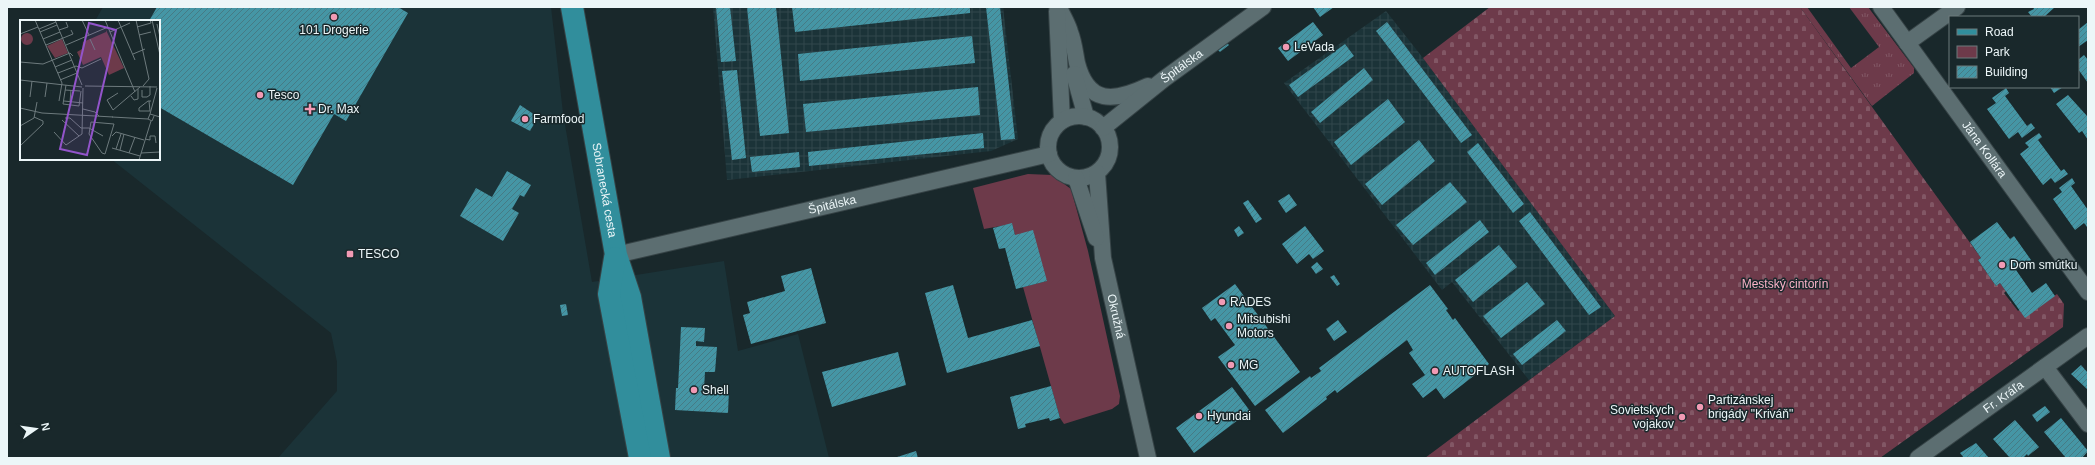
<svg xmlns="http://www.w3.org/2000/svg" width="2095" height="465" font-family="Arial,sans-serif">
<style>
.built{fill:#1b3338}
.industrial{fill:url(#industrial-grid)}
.grass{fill:url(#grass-tufts)}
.cemetery{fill:url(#cemetery-stones)}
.park{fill:#6d3a4a}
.building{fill:url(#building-hatch)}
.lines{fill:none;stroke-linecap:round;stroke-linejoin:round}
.street-casing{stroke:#364346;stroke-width:18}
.primary-casing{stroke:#364346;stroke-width:24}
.street{stroke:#5c6e71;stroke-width:16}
.primary{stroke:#318e9c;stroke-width:22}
.poi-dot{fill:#f19ab4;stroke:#19282b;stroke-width:1.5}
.labels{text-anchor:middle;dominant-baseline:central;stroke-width:3;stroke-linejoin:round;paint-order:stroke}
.poi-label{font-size:12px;fill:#ecf6f8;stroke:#19282b;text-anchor:start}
.street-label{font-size:12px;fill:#ecf6f8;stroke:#19282b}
.park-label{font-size:12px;fill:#fbb2c7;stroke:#19282b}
.inset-road{fill:none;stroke:#6d7a7d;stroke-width:1}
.view{fill:#9254ca;fill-opacity:0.15;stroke:#9254ca;stroke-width:2}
.inset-edge{fill:none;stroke:#ecf6f8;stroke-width:2}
</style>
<defs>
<pattern id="industrial-grid" width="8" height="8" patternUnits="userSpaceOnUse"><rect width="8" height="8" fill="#1b3338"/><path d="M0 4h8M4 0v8" fill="none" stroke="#31474c"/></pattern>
<pattern id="grass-tufts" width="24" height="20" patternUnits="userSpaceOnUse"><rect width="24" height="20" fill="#6d3a4a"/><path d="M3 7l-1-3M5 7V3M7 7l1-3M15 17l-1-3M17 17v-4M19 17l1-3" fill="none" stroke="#825765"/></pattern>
<pattern id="cemetery-stones" width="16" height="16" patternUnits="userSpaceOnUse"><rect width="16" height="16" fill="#6d3a4a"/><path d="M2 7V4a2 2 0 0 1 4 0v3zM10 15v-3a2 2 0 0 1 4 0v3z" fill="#825765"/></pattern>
<pattern id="building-hatch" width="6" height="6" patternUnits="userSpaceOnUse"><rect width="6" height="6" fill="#4596a5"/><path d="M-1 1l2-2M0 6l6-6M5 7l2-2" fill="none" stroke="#467b85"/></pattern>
</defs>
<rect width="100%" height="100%" fill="#19282b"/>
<path class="built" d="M103,7h448l12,106 29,169 132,-21 14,90 60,-17 31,124h-551l59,-67v-29l-6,-29 -220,-174h48v-138h-64z"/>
<g class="industrial">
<path d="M713,7h290l15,132 -27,12 -264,29z"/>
<path d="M1386,11l37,47 192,258 -86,64 -77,-98 -10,8 -158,-207z"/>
</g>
<path class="grass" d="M1800,7h7l44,61 28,-21 -30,-40h19l46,61v5l-42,33z"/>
<path class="cemetery" d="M1490,7h310l181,251 -3,2 18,26 4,-3 6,8 -2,2 14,18 2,-1 5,7 32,-23 7,10 -1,23 -183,131h-455l190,-142 -192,-258z"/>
<path class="park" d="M1028,174l24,1 19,14 17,62 32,145 -1,8 -7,5 -48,15 -4,-6 -37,-131 24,-6 -32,-46 -3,-11 -28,5 -11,-41z"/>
<g class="building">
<path d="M157,7h241l10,6 -62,108 -12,-7 -41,71 -134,-78v-86h-10z"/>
<path d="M716,7h14l6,54 -15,1z"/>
<path d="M747,7h29l13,126 -29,3z"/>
<path d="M792,7h178v6l-175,19z"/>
<path d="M986,7h14l15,132 -14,1z"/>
<path d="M1313,7h21l-14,10z"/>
<path d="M2033,7h22l-11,10h-12l-4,-5 6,-3z"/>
<path d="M1313,22l10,13 -35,26 -10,-13z"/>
<path d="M1387,22l85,113 -11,8 -85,-112z"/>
<path d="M2088,22v18l-10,7v-17z"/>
<path d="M972,36l3,27 -175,18 -2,-27z"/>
<path d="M1225,41l4,4 -9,7 -4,-4z"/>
<path d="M1345,44l9,12 -56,41 -9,-12z"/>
<path d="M2084,55l4,5v23l-10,-14v-9z"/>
<path d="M1364,68l9,12 -53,43 -9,-11z"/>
<path d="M737,70l9,88 -14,2 -10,-89z"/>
<path d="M978,87l2,28 -174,17 -3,-28z"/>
<path d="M2050,87h13l-9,6z"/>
<path d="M2006,88l3,5 -4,3 22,30 4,-3 4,5 -13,10 -4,-6 -9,7 -22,-30 9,-6 -4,-5z"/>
<path d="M2068,95l20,22v23l-6,-9 -3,2 -23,-29z"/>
<path d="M1388,99l17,23 -54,43 -17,-23z"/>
<path d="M520,105l18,12 -8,14 -19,-10z"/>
<path d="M983,133l1,15 -175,18 -1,-14z"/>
<path d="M2039,133l3,4 -4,3 23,31 3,-2 4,5 -13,9 -4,-5 -8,7 -23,-31 9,-7 -4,-4z"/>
<path d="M1419,140l16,21 -53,44 -17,-21z"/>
<path d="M1478,143l46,61 -11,9 -46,-61z"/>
<path d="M799,152l1,15 -48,5 -2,-15z"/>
<path d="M507,171l24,14 -7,12 -4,-2 -8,14 7,4 -16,28 -43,-25 16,-28 16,9z"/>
<path d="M2072,178l3,5 -4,3 17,24v16l-1,1 -3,-4 -9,7 -22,-31 9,-7 -3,-4z"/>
<path d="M1450,182l17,20 -54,43 -17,-20z"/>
<path d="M1289,194l8,11 -11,8 -8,-12z"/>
<path d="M1248,200l14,19 -6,4 -13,-20z"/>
<path d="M1530,212l71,95 -12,8 -70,-94z"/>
<path d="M1480,220l9,12 -54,43 -9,-12z"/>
<path d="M1997,222l13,17 4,-3 17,24 -15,10 16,23 14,-10 9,13 -30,22 -25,-35 -4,3 -18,-26 3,-2 -11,-16z"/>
<path d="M1012,223l3,12 18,-5 14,51 -31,8 -11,-41 -6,1 -6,-21z"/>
<path d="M1239,226l5,7 -6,4 -4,-7z"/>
<path d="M1305,226l19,25 -11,8 -4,-5 -12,10 -15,-20z"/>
<path d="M1499,245l18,22 -44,35 -18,-22z"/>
<path d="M1317,262l6,7 -7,5 -5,-7z"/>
<path d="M811,268l15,55 -75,21 -8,-29 7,-2 -3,-11 38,-11 -4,-15z"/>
<path d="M1334,275l6,9 -3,2 -7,-9z"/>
<path d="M1527,282l18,22 -44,34 -18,-22z"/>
<path d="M1235,284l65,88 -45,34 -37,-49 17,-12 -20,-27 -4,3 -9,-13z"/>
<path d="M953,285l15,53 64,-18 8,26 -93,27 -22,-80z"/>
<path d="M1430,285l18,24 -2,1 7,10 2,-2 34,46 -45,35 -8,-11 -13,10 -11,-14 13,-9 -16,-22 4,-3 -6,-10 -70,53 -2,-3 -9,7 1,2 -44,34 -18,-23 45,-34 1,2 10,-7 -2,-3z"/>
<path d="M566,304l2,11 -6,1 -2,-11z"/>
<path d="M1338,320l9,12 -13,9 -8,-12z"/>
<path d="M1557,320l9,11 -44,34 -9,-11z"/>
<path d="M681,327l24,1 -1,14 -8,-1v5l21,1 -2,25h-10l-1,17 25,1 -1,23 -53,-3 1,-22h2z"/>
<path d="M898,352l8,33 -74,22 -10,-35z"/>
<path d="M2081,365l7,8v17l-17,-16z"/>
<path d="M1051,386l9,32 -10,3 -1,-3 -24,6 1,3 -8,2 -8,-32z"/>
<path d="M1232,387l18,24 -56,42 -18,-25z"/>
<path d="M2045,406l5,6 -13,10 -5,-7z"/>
<path d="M2061,418l27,33 -6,7h-16l-22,-26z"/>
<path d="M2015,420l24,27 -11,9 -1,-2 -4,4h-13l-17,-19z"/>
<path d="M1976,443l13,15h-25l-4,-5z"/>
<path d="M916,451l2,7h-24z"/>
</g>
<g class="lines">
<g class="street-casing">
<g id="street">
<path d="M1059,7c3,8 9,17 11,25 4,10 5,21 7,31 11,42 37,39 71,23"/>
<path id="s1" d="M1881,7l207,285"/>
<path d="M1057,11l5,110"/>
<path d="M1907,43l50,-36"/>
<path d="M1074,74l12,43"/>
<circle cx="1079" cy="147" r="31"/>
<path id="s2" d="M1103,128l61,-49 99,-72"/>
<path id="s3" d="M1097,173l6,85 45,200"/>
<path d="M1076,178l20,60"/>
<path id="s4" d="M616,255l433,-101"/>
<path d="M2045,367l43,57"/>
<path id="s5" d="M1918,458l170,-122"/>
</g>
</g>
<g class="primary-casing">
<g id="primary">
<path id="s6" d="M572,7l44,248 14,42 29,161"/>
<path d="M615,258l-6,36 31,164"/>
</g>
</g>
<use href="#street" class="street"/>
<use href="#primary" class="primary"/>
</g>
<g class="poi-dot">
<circle cx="334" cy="17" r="4"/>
<circle cx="1286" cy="47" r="4"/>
<circle cx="260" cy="95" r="4"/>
<path d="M308 103h4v4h4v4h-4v4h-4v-4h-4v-4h4z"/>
<circle cx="525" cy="119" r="4"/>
<rect x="346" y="250" width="8" height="8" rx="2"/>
<circle cx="2002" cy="265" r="4"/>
<circle cx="1222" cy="302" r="4"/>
<circle cx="1229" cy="326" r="4"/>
<circle cx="1231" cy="365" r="4"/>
<circle cx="1435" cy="371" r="4"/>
<circle cx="694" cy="390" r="4"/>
<circle cx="1700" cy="407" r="4"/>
<circle cx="1199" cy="416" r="4"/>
<circle cx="1682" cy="417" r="4"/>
</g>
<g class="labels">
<g class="poi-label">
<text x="334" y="30" text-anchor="middle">101 Drogerie</text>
<text x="1294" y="47">LeVada</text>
<text x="268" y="95">Tesco</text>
<text x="318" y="109">Dr. Max</text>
<text x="533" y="119">Farmfood</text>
<text x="358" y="254">TESCO</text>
<text x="2010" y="265">Dom smútku</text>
<text x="1230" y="302">RADES</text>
<text x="1237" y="319">Mitsubishi<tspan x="1237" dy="14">Motors</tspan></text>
<text x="1239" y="365">MG</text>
<text x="1443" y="371">AUTOFLASH</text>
<text x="702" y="390">Shell</text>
<text x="1708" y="400">Partizánskej<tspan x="1708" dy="14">brigády "Kriváň"</tspan></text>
<text x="1674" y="410" text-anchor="end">Sovietskych<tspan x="1674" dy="14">vojakov</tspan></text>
<text x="1207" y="416">Hyundai</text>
</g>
<g class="street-label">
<text stroke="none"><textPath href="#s2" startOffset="100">Špitálska</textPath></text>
<text stroke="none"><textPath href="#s1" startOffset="176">Jána Kollára</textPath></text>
<text stroke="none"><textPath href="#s6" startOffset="186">Sobranecká cesta</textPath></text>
<text stroke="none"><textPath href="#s4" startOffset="222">Špitálska</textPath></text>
<text stroke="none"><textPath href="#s3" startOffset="145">Okružná</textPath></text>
<text stroke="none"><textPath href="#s5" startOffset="105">Fr. Kráľa</textPath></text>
</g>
<g class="park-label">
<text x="1785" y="284">Mestský cintorín</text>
</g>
</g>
<g transform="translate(20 20)">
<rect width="140" height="140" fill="#19282b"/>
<path d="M86,10l18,38 -15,7 -8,-18 -18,8 -6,-13 5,-3 1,-7 23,-10z" fill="#6d3a4a"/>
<path d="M1 19a6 6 0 1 1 12 0a6 6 0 1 1-12 0ZM42,19l6,14 -13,5 -8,-12z" fill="#6d3a4a"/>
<path class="inset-road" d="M15,0l27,63 -3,18M35,0l27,65M62,0l7,15M85,0l30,72M98,0l17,40M116,0l13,59 -6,7M132,0l8,35M137,4l3,13M117,7l14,-4 -1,-3M19,9l17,-7M39,10l9,-3 -2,-5M20,12l17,-7M90,12l20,-9M0,14l18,-7M119,15l12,-3M23,19l17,-7M70,19l5,11M26,25l27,-11 -2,-4M46,25l42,-18M113,34l12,-5M0,42l23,2 27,-11 3,3M35,47l17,-7M38,53l18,-7 6,2 19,-9M0,60l62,7M40,60l17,-7M46,65l-3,19 16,2 2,-15M65,66l72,1M45,70l15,1M122,70v7h5l3,-2v-9M98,73l-11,7 6,10 27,-23M111,76l3,4 4,-1v-10M10,77l2,-16M25,77l2,-14M44,81l19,2M129,81l1,10h-11v-3l9,-7h3M50,82l1,-12M0,88l22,5 71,4M63,89l12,3 4,4M130,94l7,-26M134,96l-2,5 -4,-2 2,-5 10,3M92,97l36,2M45,98h5l11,10h8l14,8M42,100l17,16M71,102l23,2 -9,30 -3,-1 -13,-19zM0,106l14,-8 3,-16M34,112l12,13 16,-11 1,-46M92,116l4,-4 28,8M125,119l5,1v-4h5l1,7M0,126l23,-22v-3l-9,-4M92,128l28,8M96,129l5,-15M100,130l4,-16M109,133l6,-16M121,133l19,-1M119,140l12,-39"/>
<path class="view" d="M69,3l27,7 -29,125 -27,-6z"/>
<rect width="140" height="140" class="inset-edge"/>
</g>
<rect width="2095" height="465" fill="none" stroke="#ecf6f8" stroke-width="16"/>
<rect x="1949" y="16" width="130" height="72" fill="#19282b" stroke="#6d7a7d"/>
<rect x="1957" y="29" width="20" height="6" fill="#318e9c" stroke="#6d7a7d"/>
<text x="1985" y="36" font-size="12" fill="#ecf6f8">Road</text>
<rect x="1957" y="46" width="20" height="12" fill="#6d3a4a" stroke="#6d7a7d"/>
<text x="1985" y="56" font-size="12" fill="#ecf6f8">Park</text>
<rect x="1957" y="66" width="20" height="12" fill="url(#building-hatch)" stroke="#6d7a7d"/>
<text x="1985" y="76" font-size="12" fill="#ecf6f8">Building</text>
<g transform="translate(36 429) rotate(77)" stroke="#19282b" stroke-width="3" paint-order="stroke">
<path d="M0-3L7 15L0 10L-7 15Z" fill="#ecf6f8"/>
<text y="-6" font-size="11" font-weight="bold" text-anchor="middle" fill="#ecf6f8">N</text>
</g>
</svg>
